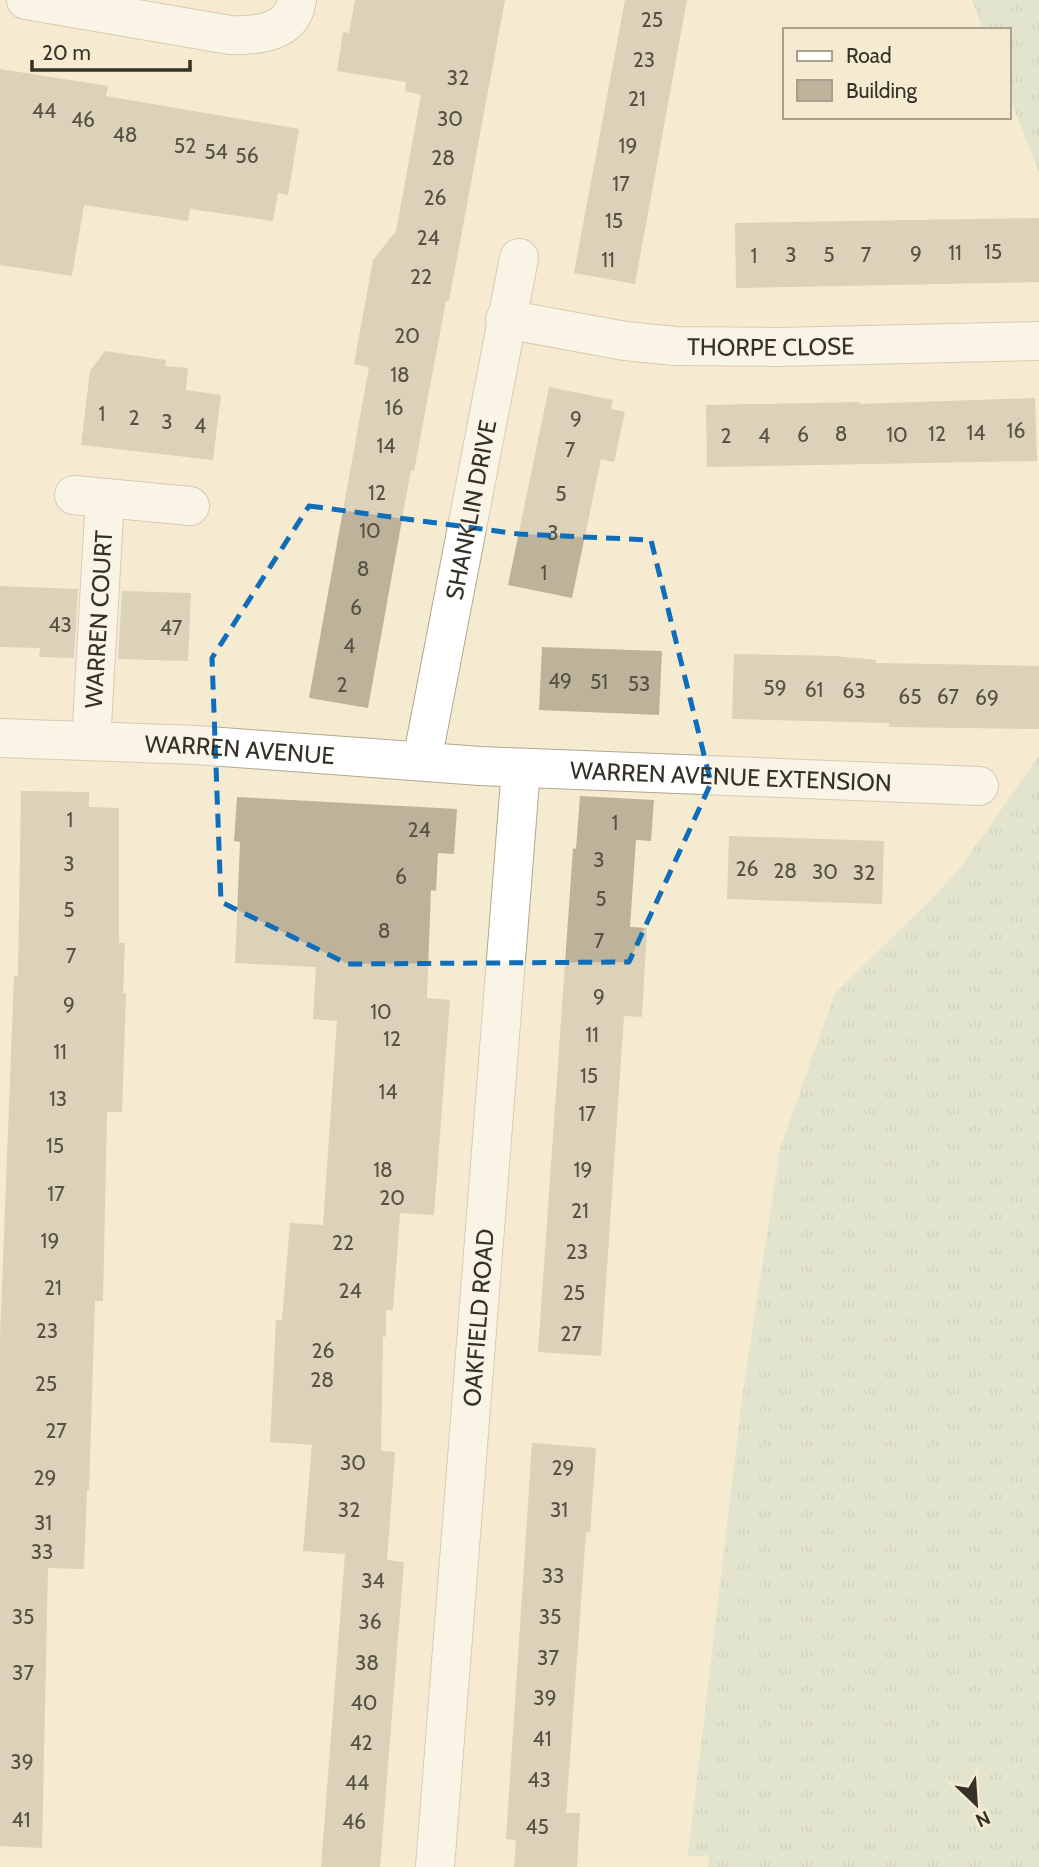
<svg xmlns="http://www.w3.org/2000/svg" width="1039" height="1867" font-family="Cabin,sans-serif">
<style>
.grass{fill:url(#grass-tufts)}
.building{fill:#bdb39b}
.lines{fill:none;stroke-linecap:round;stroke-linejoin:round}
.minor-casing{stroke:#b1a78f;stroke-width:40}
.minor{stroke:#fff;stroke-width:38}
.marked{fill:none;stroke:#0f6dba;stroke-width:5;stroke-dasharray:14 9;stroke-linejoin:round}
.labels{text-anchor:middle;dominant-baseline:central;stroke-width:7;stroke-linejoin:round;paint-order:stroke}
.number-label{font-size:21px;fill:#575244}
.street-label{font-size:24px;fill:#353127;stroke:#f5ebd1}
</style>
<defs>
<pattern id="grass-tufts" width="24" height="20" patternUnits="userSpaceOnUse" patternTransform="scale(1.75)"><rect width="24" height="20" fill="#cbdbc7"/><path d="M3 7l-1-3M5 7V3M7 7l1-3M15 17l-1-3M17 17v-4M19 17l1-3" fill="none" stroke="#afbcab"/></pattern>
</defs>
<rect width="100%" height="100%" fill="#f5ebd1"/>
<g class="grass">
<path d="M972,0h67v173l-30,-77v-66h-26z"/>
<path d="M1039,756v1111h-331l1,-11h-21l54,-458 38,-249 55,-156 95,-92 30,-33z"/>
</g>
<g class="building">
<path d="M355,0h150l-56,301h-3l-32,170 -3,-1 -43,238 -59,-10 60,-331 -15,-3 19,-104 23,-29 25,-136 -16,-4 1,-9 -69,-11 6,-39 6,1z"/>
<path d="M625,0h62l-52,284 -61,-11z"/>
<path d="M0,69l108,17 -2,10 193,33 -11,66 -10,-2 -5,28 -83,-12 -2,12 -104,-16 -12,71 -72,-11z"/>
<path d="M1039,218v64l-303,6 -1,-65z"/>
<path d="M105,351l61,9 -1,6 23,2 -2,22 35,5 -8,65 -132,-15 9,-74z"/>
<path d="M549,387l64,13 -2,9 14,3 -11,50 -13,-3 -29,139 -64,-13z"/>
<path d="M1035,398l2,63 -330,6 -1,-62 154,-3v2z"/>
<path d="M0,586l78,3 -4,69 -35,-1 1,-9 -40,-1z"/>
<path d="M122,591l69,2 -3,68 -70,-2z"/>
<path d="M542,647l120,4 -3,64 -120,-5z"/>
<path d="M734,654l102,2 40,4v3l163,3v63l-150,-2v-4l-157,-4z"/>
<path d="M21,791l68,1v15l30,1v135h6l-2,50h3l-4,119h-15l-4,189h-8l-6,189h-2l-3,79 -36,-1 -6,280 -42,-2v-508l14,-362h4z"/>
<path d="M580,796l74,4 -3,41 -15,-1 -6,87 17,1 -5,89 -18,-1 -23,340 -63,-4 35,-504 3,1z"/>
<path d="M237,797l220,12 -3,45 -16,-1 -2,38 -5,-1 -4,108 23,2 -16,215 -34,-2 -7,97h-7v27l-3,-1 -2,115 14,1 -8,108 17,2 -24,305h-59l24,-313 -42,-3 9,-106 -42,-3 6,-122h6l8,-97 33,2 14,-204 -24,-2 3,-52 -81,-4 5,-121 -6,-1z"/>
<path d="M729,836l155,5 -2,63 -155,-5z"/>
<path d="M532,1443l64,5 -6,85 -4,-1 -20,281h14l-3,54h-63l2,-27 -10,-1z"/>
</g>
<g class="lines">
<g class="minor-casing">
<g id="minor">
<path d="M26,0l204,35c28,1 62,-2 67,-35"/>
<path id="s1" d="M505,319l120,22 50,5 102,1 262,-6"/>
<path d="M74,495l116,11"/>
<path id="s2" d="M0,738l196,7 284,21 499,20"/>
<path id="s3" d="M91,741l14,-243"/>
<path id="s4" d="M422,761l97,-503"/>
<path id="s5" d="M435,1867l86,-1099"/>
</g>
</g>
<use href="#minor" class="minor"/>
</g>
<path d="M0 0H1039V1867H0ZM309,506l210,28 132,6 60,243 -82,179 -281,2 -127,-62 -9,-244z" fill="#f5ebd1" fill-opacity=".55" fill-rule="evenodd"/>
<path class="marked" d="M309,506l210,28 132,6 60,243 -82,179 -281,2 -127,-62 -9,-244z"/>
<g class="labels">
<g class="number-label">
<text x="652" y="19">25</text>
<text x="644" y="59">23</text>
<text x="458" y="77">32</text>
<text x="637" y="98">21</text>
<text x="44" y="110">44</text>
<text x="450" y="118">30</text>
<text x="83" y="119">46</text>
<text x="125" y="134">48</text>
<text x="185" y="145">52</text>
<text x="628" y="145">19</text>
<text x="216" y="151">54</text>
<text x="247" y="155">56</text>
<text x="443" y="157">28</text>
<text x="621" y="183">17</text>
<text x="435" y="197">26</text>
<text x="614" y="220">15</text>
<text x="428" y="237">24</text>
<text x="993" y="251">15</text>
<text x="955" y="252">11</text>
<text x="916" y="253">9</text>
<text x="791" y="254">3</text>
<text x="829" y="254">5</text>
<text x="866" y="254">7</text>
<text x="754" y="255">1</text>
<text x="608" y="259">11</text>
<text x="421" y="276">22</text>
<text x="407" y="335">20</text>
<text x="400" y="374">18</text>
<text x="394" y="407">16</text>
<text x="102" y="413">1</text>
<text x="134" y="417">2</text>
<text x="576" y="418">9</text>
<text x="167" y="421">3</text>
<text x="200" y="425">4</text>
<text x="1016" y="430">16</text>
<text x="976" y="432">14</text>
<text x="841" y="433">8</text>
<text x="937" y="433">12</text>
<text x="803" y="434">6</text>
<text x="897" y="434">10</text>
<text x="726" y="435">2</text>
<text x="764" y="435">4</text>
<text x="386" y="445">14</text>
<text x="570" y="449">7</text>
<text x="377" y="492">12</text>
<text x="561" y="493">5</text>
<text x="370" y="530">10</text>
<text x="553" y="532">3</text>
<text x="363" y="568">8</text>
<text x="544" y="572">1</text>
<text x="356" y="607">6</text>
<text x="60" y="624">43</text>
<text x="171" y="627">47</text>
<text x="349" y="645">4</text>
<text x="560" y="680">49</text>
<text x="599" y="681">51</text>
<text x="639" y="683">53</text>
<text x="342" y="684">2</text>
<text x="775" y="687">59</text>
<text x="814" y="689">61</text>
<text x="854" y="690">63</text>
<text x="910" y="696">65</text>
<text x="948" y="696">67</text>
<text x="987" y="697">69</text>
<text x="70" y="819">1</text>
<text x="615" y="822">1</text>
<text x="419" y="829">24</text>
<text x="599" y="859">3</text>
<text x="69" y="863">3</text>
<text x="747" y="868">26</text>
<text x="785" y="870">28</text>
<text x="825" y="871">30</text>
<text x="864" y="872">32</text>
<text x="401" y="876">6</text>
<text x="601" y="898">5</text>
<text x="69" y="909">5</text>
<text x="384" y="930">8</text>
<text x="599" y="940">7</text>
<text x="71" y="955">7</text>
<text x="599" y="996">9</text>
<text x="69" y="1004">9</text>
<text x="381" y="1011">10</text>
<text x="592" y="1034">11</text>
<text x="392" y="1038">12</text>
<text x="60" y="1051">11</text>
<text x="589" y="1075">15</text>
<text x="388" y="1091">14</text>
<text x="58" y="1098">13</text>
<text x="587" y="1113">17</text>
<text x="55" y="1145">15</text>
<text x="383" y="1169">18</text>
<text x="583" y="1169">19</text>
<text x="56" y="1193">17</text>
<text x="392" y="1197">20</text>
<text x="580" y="1210">21</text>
<text x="50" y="1240">19</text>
<text x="343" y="1242">22</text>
<text x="577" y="1251">23</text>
<text x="53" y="1287">21</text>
<text x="350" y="1290">24</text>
<text x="574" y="1292">25</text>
<text x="47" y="1330">23</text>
<text x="571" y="1333">27</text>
<text x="323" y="1350">26</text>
<text x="322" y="1379">28</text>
<text x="46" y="1383">25</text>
<text x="56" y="1430">27</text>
<text x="353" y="1462">30</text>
<text x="563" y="1467">29</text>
<text x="45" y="1477">29</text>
<text x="349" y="1509">32</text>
<text x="559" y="1509">31</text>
<text x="43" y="1522">31</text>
<text x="42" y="1551">33</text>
<text x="553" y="1575">33</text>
<text x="373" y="1580">34</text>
<text x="23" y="1616">35</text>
<text x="550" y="1616">35</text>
<text x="370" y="1621">36</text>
<text x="548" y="1657">37</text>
<text x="367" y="1662">38</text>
<text x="23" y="1672">37</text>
<text x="545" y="1697">39</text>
<text x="364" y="1702">40</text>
<text x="542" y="1738">41</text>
<text x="361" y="1742">42</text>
<text x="22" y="1761">39</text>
<text x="539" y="1779">43</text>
<text x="357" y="1782">44</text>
<text x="21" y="1819">41</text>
<text x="354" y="1821">46</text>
<text x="537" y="1826">45</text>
</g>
<g class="street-label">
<text stroke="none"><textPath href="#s1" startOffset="268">THORPE CLOSE</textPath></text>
<text stroke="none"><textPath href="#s4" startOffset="256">SHANKLIN DRIVE</textPath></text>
<text stroke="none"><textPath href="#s3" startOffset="122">WARREN COURT</textPath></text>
<text stroke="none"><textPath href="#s2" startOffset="240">WARREN AVENUE</textPath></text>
<text stroke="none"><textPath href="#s2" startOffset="732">WARREN AVENUE EXTENSION</textPath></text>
<text stroke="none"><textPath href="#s5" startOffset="551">OAKFIELD ROAD</textPath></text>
</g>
</g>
<rect x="783" y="28" width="228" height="91" fill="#f5ebd1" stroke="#a8a18d" stroke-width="2"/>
<rect x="797" y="51" width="35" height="10" fill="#ffffff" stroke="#a8a18d" stroke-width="2"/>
<text x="846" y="63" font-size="21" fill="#353127">Road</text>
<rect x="797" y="80" width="35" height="21" fill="#bdb39b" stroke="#a8a18d" stroke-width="2"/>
<text x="846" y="98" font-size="21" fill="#353127">Building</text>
<g transform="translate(976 1804) rotate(155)" stroke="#f5ebd1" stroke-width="5" paint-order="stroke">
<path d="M0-5L12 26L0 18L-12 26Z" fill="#353127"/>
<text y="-10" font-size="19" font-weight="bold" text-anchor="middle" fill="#353127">N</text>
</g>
<path d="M32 60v10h158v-10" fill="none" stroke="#353127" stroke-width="3.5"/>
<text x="42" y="60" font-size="21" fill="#353127" stroke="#f5ebd1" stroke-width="5" paint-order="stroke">20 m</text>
</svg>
